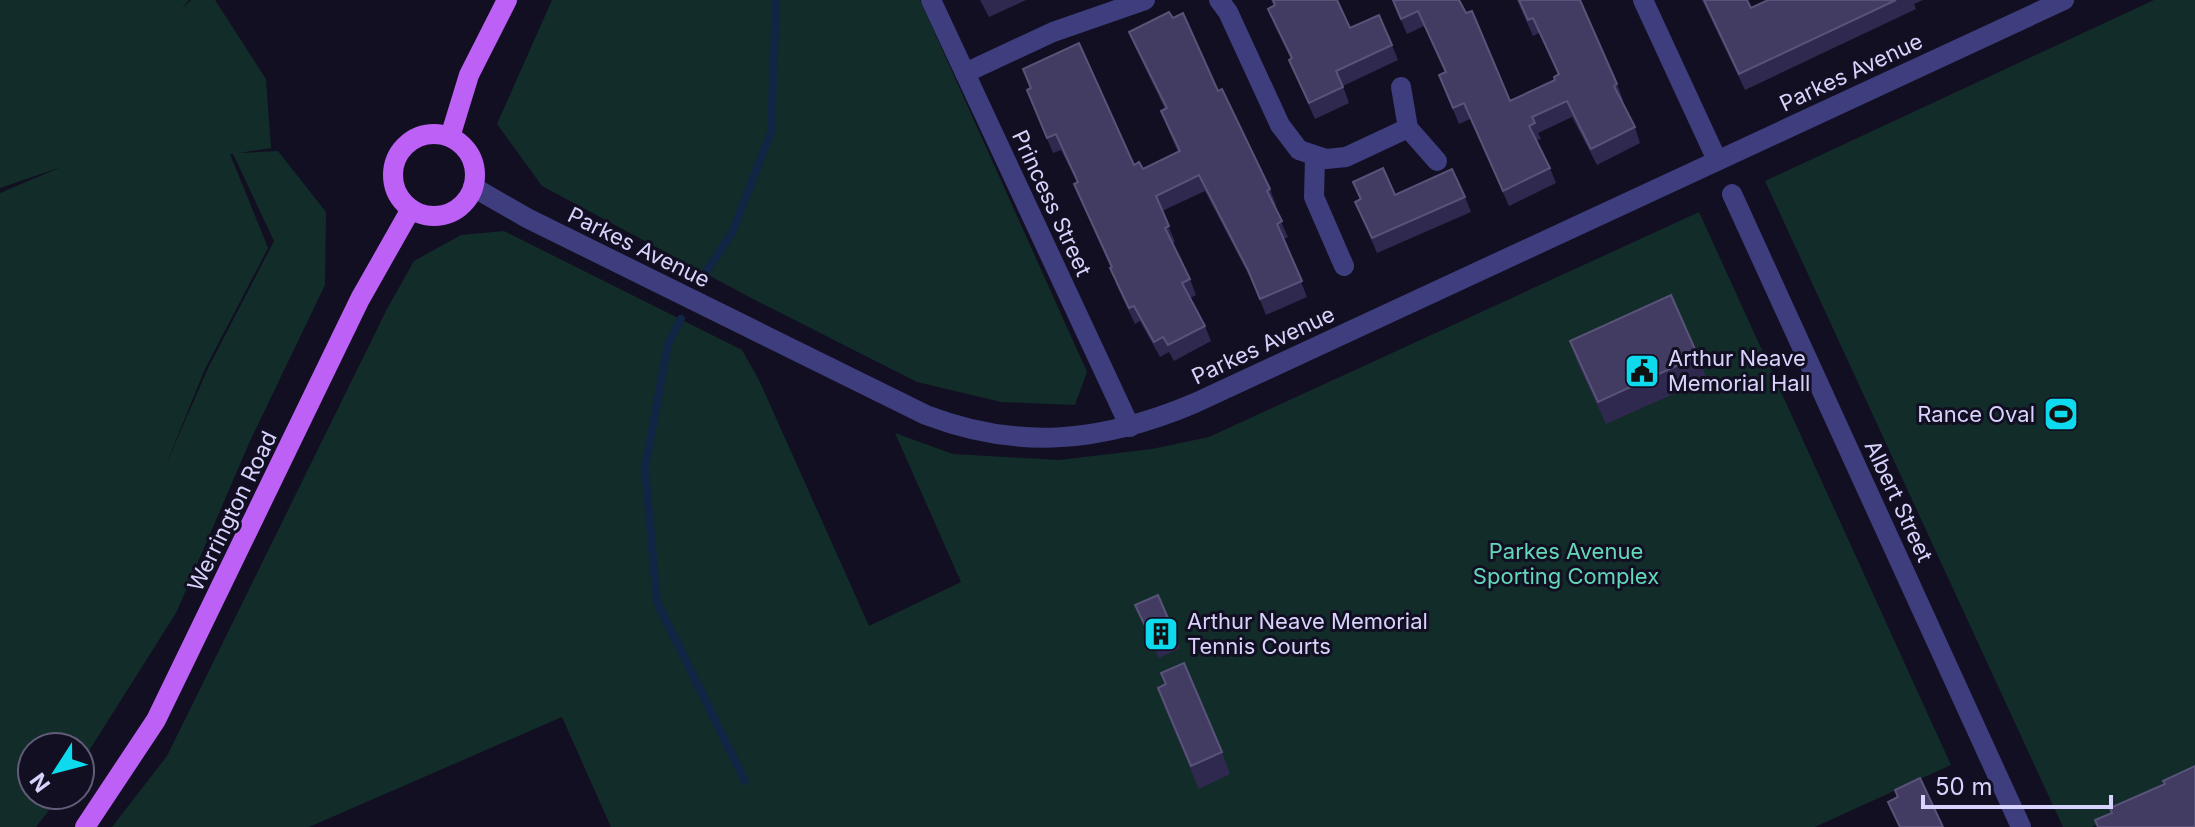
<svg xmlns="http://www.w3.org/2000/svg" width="2195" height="827" font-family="Inter,sans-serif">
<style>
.green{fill:#122c2a;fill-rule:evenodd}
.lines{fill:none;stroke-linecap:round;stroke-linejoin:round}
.stream{stroke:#112545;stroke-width:8}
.minor{stroke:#3e3d7e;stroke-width:20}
.major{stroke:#bc60f6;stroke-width:20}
.wall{fill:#30294f}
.building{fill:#423b62;stroke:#59537a;stroke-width:2}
.labels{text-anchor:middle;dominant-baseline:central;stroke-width:6;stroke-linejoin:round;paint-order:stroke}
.street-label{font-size:22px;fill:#d7d3fc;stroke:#120f22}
.poi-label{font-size:22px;fill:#d7d3fc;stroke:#120f22;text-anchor:start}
.park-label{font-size:22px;fill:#63d8b9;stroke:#120f22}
</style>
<rect width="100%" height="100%" fill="#120f22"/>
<g class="green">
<path d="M0,0h189l-8,10 10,-10h24l51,79 5,69 -32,5 39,-2 48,61 -1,73 -75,156 -74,172 -96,152v-18h-48v48h29l-25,32h-36v-634l61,-26 -61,21zM230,154h3l41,87 -66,127 -43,99 40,-98 63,-121z"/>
<path d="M552,0h368l167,372 -12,33 -74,-3 -84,-20 -162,-82 -213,-114 -45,-62z"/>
<path d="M2154,0h41v780l-103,47h-29l-298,-646z"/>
<path d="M1699,212l252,553 -136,62h-1204l-49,-110 -253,110h-197l55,-71 220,-447 27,-48 47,-26 43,-4 238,119 17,30 110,246 92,-44 -66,-149 58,21 106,6 93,-11 57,-12z"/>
</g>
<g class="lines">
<g class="stream">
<path d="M704,275l28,-42 39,-101 5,-132"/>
<path d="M681,319l-13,25 -23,124 12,134 88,179"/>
</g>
<g class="minor">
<path d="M931,0l199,427"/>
<path d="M1219,0l9,12 52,113 19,25 27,9 20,-2 62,-29"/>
<path d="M1643,0l74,160"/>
<path d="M965,73l88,-41 92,-32"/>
<path d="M1401,87l7,41 29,33"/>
<path d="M1315,157l-1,40 30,69"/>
<path d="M473,187l54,31 399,197c94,36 177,27 269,-12l869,-403"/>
<path d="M1732,194l289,633"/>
</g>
<g class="major">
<circle cx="434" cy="175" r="41"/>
<path d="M450,137l19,-62 38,-75"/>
<path d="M85,827l71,-107 204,-421 51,-90"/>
</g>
</g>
<g class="wall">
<path d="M980,0h46l-37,17z"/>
<path d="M1271,0h66l13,28 42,17 6,15 -55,26 6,17 -34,16 -20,-44 -6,-15 2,-1 -17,-35 -6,-15 6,-3z"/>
<path d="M1392,0h67l51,101 45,-21 3,-5 -19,-42 -6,3 -16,-36h63l37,84 6,16 -2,1 14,26 5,16 -43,22 -25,-48 -34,16 3,6 -4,1 13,28 6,15 -47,23 -39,-87 -11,5 -20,-49 6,-3 -21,-46 -17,8z"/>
<path d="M1702,0h45l4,8 17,-8h155l-9,4 2,5 -171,81z"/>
<path d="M1173,18l45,73 52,98 6,16 -2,1 14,31 -4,2 23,58 -41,18 -12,-30 -49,-94 -43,20 13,31 -2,1 17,36 6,16 -6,3 15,28 6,15 -37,20 -5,-9 -9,5 -20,-36 -5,3 -19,-40 -5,-16 -31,-69 -6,-15 3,-2 -16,-32 -8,3 -26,-63 3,-1 -7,-20 111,96 9,4 35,-17 -11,-25 -6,-16 4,-2 -30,-62 -6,-15z"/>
<path d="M1353,182l42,13 70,2 6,15 -94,41 -22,-51 5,-2z"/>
<path d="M1570,341l128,15 9,23 -101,45 -28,-60z"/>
<path d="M1135,605l39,27 6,16 -21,10 -18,-38z"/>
<path d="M1161,673l61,79 8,22 -31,15 -33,-78 -8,-23 8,-3z"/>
</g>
<g class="building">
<path d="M1273,0h64l13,28 29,-13 13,30 -56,26 7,16 -34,16 -20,-43 3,-2 -24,-49 7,-4z"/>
<path d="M1393,0h66l7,13 6,-2 38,90 45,-21 -1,-3 5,-3 -26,-56 -5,2 -9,-20h61l37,84 -3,2 21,41 -44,22 -24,-48 -35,16 3,6 -6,3 21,42 -47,23 -39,-88 -11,5 -14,-33 7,-3 -28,-61 -17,8z"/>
<path d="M1704,0h43l4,8 17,-8h128l-157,74z"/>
<path d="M1169,12l4,6 10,-5 35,78 4,-2 48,100 -3,2 15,30 -5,3 25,57 -42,18 -12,-29 -49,-95 -43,21 13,30 -4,2 25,51 -8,4 23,43 -37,19 -5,-8 -9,5 -20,-36 -5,2 -19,-40 2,-1 -38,-83 4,-2 -22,-48 -9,4 -20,-48 4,-2 -8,-19 56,-26 55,122 5,-3 4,7 37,-18 -19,-40 6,-3 -38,-76z"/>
<path d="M1383,168l12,27 57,-26 13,28 -93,41 -17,-36 6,-3 -8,-17z"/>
<path d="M1671,295l27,61 -100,46 -28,-61z"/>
<path d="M1158,595l16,37 -21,10 -18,-37z"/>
<path d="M1184,663l38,89 -31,14 -33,-78 8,-4 -5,-11z"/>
<path d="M2195,766v61h-97l-3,-7 17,-7 -2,-5 55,-24 -2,-3z"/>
<path d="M1920,778l23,49h-43l-12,-25 10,-5 -3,-7z"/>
</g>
<defs>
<g id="civic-square" transform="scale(1.8)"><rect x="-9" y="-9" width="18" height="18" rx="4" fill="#0edaed" stroke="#120f22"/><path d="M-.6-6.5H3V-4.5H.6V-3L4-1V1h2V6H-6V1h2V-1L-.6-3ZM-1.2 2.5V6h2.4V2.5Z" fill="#111"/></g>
<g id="stadium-square" transform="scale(1.8)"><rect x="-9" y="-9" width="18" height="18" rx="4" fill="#0edaed" stroke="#120f22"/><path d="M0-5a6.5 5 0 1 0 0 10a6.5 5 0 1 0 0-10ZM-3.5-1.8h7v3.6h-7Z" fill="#111"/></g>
<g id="building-square" transform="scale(1.8)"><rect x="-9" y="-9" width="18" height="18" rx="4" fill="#0edaed" stroke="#120f22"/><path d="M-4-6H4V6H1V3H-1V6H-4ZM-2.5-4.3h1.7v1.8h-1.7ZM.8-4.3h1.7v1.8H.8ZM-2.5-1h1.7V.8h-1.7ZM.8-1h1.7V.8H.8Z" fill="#111"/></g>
</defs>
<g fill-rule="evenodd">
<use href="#civic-square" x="1642" y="371"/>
<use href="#stadium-square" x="2061" y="414"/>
<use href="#building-square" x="1161" y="634"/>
</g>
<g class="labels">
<g class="street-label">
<text transform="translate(1851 72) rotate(-25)">Parkes Avenue</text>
<text transform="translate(1052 203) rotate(65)">Princess Street</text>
<text transform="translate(639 247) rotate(26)">Parkes Avenue</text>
<text transform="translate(1263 345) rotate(-25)">Parkes Avenue</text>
<text transform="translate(1899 501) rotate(65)">Albert Street</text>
<text transform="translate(232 511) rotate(-64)">Werrington Road</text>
</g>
<g class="poi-label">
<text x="1668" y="358">Arthur Neave<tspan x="1668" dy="25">Memorial Hall</tspan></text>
<text x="2035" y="414" text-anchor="end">Rance Oval</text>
<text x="1187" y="621">Arthur Neave Memorial<tspan x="1187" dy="25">Tennis Courts</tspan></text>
</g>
<g class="park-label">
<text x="1566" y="551">Parkes Avenue<tspan x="1566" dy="25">Sporting Complex</tspan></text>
</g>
</g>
<g transform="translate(56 771) rotate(234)"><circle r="38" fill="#120f22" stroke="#615d79" stroke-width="2"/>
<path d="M0-6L14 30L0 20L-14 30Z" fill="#0edaed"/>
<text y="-12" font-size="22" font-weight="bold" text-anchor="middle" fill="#d7d3fc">N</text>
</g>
<path d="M1923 795v12h188v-12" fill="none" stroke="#d7d3fc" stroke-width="4"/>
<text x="1935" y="795" font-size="24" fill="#d7d3fc" stroke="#120f22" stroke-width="6" paint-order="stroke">50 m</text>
</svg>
